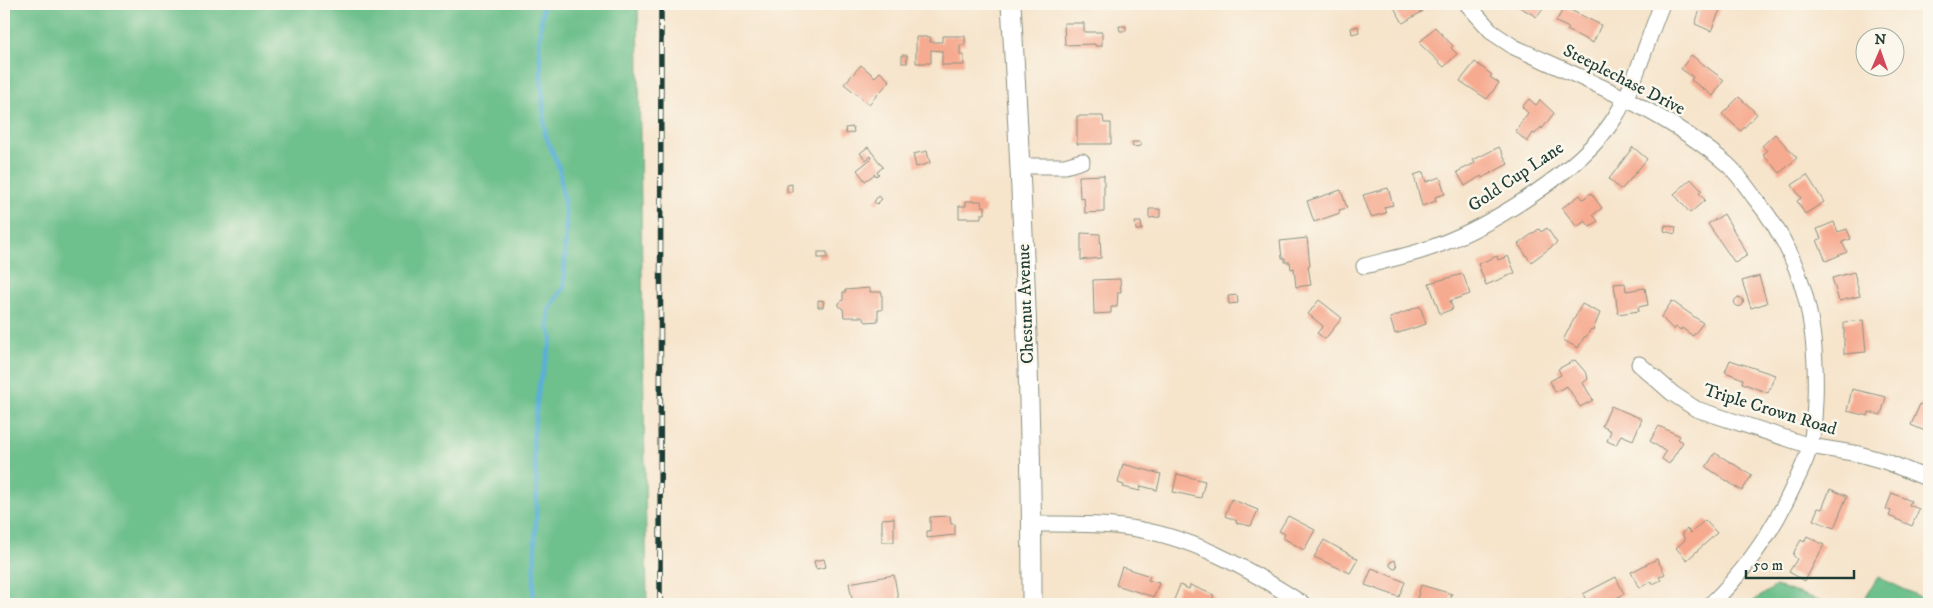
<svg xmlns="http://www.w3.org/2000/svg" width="1933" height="608" font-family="'IM FELL DW Pica',serif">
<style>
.forest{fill:#6ec08c;stroke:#467e60}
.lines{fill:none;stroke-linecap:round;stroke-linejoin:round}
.stream{stroke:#5ab0d6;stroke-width:4.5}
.building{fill:#f6aa90}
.minor-casing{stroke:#8a9080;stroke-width:17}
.tertiary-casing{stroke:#8a9080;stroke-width:21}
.minor{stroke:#fff;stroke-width:15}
.tertiary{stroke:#fff;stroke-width:19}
.rail-casing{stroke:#1f3d34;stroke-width:5.5}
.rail{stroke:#fbf7ec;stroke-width:4;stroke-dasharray:11;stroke-linecap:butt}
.labels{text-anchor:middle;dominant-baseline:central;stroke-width:5;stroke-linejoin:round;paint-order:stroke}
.street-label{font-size:18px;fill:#1f3d34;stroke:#fbf7ec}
</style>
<rect width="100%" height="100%" fill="#fbf7ec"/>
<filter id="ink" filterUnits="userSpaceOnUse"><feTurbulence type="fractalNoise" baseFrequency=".02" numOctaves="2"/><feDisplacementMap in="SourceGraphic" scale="10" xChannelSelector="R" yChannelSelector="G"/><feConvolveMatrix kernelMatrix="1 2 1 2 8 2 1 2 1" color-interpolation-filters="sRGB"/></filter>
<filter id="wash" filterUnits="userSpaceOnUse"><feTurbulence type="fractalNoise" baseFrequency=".0096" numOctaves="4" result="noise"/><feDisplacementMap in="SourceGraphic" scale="20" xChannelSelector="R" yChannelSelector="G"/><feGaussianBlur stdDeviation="1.12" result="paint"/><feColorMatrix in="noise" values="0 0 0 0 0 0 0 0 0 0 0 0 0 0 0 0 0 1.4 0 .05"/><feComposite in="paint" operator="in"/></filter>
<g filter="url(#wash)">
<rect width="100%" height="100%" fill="#f6e4cb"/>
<g class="forest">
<path d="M4,4h634l9,600h-643z"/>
<path d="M1878,577l51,24v3h-68z"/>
<path d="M1776,586l56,18h-83z"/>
</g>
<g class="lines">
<path class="stream" d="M533,604l4,-118 -4,-46 6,-55 13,-47 -3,-9v-19l15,-23 2,-70 -7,-49 -14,-34 -6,-89 4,-41"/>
</g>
<g id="blocks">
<g class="building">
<path d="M1392,4h27l4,7 -20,12z"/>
<path d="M1514,4h33l-10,13z"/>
<path d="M1702,4h31l-2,5 -9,-4 -11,26 -16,-7z"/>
<path d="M1564,7l37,18 -8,18 -26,-13 2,-2 -13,-6z"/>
<path d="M1064,23h20v9h18v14h-7v-2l-30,1z"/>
<path d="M1119,26h7v5h-6z"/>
<path d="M1358,26l1,6 -7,2 -1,-6z"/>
<path d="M1435,27l18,19 -2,2 6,6 -13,13 -25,-24z"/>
<path d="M942,36h23v9h-5v10h4v10h-22v-14l-11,-1v13h-15v-26h15l-1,5h12z"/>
<rect x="902" y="55" width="5" height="8"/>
<path d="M1691,55l33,25 -11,16 -22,-16 2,-3 -12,-8z"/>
<path d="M1475,62l17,13 -2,2 9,6 -12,16 -27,-18z"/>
<path d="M861,65l14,12 5,-5 10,9 -21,23 -25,-20z"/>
<path d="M1739,97l18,17 -16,17 -19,-17z"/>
<path d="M1529,99l7,6 4,-5 14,13 -12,16 -1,-2 -6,7 -2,-1 -6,9 -12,-11 13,-18 -6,-6z"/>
<path d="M1077,116h26l1,7h7v21h-34z"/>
<path d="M853,127l1,5 -8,2 -1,-6z"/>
<path d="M1775,134l22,24 -17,15 -17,-18 4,-4 -5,-5z"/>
<path d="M1132,142h9v4l-8,1z"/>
<path d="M868,147l15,20 -6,5 2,2 -3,2 -1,-2 -10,7 -8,-11 15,-12 -1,-2 -5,4 -6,-7z"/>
<path d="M1499,147l9,17 -26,14 -1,-2 -16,10 -8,-14 18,-9 -2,-3z"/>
<path d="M1633,147l14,12 -26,31 -12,-11z"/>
<path d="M927,151l3,12 -14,4 -3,-13z"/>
<path d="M1423,172l3,10 14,-5 5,17 -10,3 1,4 -14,5 -8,-31z"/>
<path d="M1104,175v37l-19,1 -1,-16 -4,1 -1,-22z"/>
<path d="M1807,175l17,27 -19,12 -8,-13 4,-3 -9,-13z"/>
<path d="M1691,179l11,12 -3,2 6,7 -15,13 -16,-19z"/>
<path d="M792,184v8h-5v-7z"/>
<path d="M1388,188l5,17 -9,2 2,6 -15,4 -8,-22z"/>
<path d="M1341,190l6,18 -8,2 1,3 -26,9 -7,-21z"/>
<path d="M1591,193l11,15 -9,7 5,6 -8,6 -5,-6 -8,6 -15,-19 18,-13 3,4z"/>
<path d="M878,196l4,3 -5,5 -3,-2z"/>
<path d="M966,201h15l1,5h3v8h-4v4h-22v-12h7z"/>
<path d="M1149,209h11v8l-11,1z"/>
<path d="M1724,214l24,41 -13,8 -27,-39z"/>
<path d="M1135,222h6l1,8h-6z"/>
<path d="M1834,222l4,10 9,-3 4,10 -9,3 5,10 -21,9 -9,-21 4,-1 -4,-10z"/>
<path d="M1665,225l11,2 -1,7 -11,-3z"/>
<path d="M1547,228l10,15 -26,19 -13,-18 21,-15 2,3z"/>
<path d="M1081,233l19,1 1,24 -20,2z"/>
<path d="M1307,238l3,28h-2l3,19 -15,2 -2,-19 -3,1 -1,-7h-5v-4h-3l-2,-17z"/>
<rect x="818" y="252" width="9" height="6"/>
<path d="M1497,256l1,4 10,-4 7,17 -29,12 -8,-21z"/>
<path d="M1854,272l6,24 -21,5 -7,-23z"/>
<path d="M1463,274l7,20 -20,7 3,8 -13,5 -11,-31z"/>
<path d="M1759,276l8,27 -16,5 -9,-27z"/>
<path d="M1120,279l1,13h-3l-1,15h-6v6l-17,1 -1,-34z"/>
<path d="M1625,283l1,8 19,-3 3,17 -10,2 1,4 -21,3 -4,-30z"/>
<path d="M870,288v4h12v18h-4v11l-12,1 -4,-5h-18l-1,-8 -4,-3v-3l4,-3v-8h3l-1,-2z"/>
<path d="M1237,295l1,8 -9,1 -1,-8z"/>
<circle cx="1739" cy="302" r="4.5"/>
<path d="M818,300l6,1 -1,6h-5z"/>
<path d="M1319,300l23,18 -17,21 -8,-6 6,-7 -15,-12z"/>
<path d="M1672,301l31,22 -10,13 -11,-8 -1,2 -5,-3 -2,3 -13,-13z"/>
<path d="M1582,304l18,9 -7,17 -2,-1 -5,8h-2l-6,11 -15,-8z"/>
<path d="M1420,306l6,18 -31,10 -5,-16z"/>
<path d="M1863,320l3,32 -22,2v-32z"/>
<path d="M1575,360l12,14 1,5 -5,4 10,17 -13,7 -13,-21 -12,6 -5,-11 11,-6 -3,-6z"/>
<path d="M1730,360l45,15 -7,18 -26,-10 1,-4 -18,-7z"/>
<path d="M1852,389l34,8 -5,18 -12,-3 -1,4 -21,-5z"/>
<path d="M1920,404l9,5v20l-3,-1 -1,3 -14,-6z"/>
<path d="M1611,406l31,13 -9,21 -12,-5 -5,10 -9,-4 4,-10 -9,-5z"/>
<path d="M1659,426l21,10 -2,3 5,3 -14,22 -7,-5 4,-7 -16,-11z"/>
<path d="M1715,453l37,22 -10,16 -36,-24z"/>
<path d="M1123,464l38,10 -4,16 -16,-4 -1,5 -17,-4 1,-2 -6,-2z"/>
<path d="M1177,474l28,7 -4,17 -28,-6z"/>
<path d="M1830,489l17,7 -13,32 -21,-8 5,-12 4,1z"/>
<path d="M1892,493l19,8 -2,4 10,4 -7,17 -23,-10 2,-5 -5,-2z"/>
<path d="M1231,499l27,11 -7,16 -15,-3 1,-2 -12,-5z"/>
<path d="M950,516l1,8h4v11l-28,3v-7h3v-14z"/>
<path d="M1288,516l27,14 -11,20 -21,-12 2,-4 -6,-3z"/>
<path d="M894,518v24h-12v-23z"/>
<path d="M1705,520l12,13 -30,27 -11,-12 9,-8 -3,-7 5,-4 4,4z"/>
<path d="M1807,536l17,9 -19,36 -16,-9 8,-13 -4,-4 2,-5 6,-10 3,2z"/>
<path d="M1324,540l34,19 -8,14 -36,-16z"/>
<path d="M824,559l2,8 -10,2 -2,-8z"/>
<path d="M1657,559l8,15 -6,3 2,3 -8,4 -1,-3 -13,7 -8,-16z"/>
<path d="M1395,560l2,7 -3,2 -4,-3v-4z"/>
<path d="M1122,567l28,9 -2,4 11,3 -5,14 -38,-12z"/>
<path d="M1372,568l33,14 -6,15 -34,-12z"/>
<path d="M894,575l5,29h-46l-4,-21z"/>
<path d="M1616,577l8,17 -19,10h-17l-5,-10z"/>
<path d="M1180,585l9,4 1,-4 24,10 -4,9h-32l-5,-2z"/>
<path d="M1421,585l31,9 -3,10 -33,-2z"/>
<path d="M1570,600v4h-36l-1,-1z"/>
</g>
</g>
</g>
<g filter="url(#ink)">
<use href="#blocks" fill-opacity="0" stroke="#8a9080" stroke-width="1"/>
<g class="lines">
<g class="minor-casing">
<g id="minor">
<path d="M1467,4l26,29 21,14c74,34 151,64 214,118 10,9 18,21 26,32 50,61 64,127 61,204 -1,15 -1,32 -5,45 -3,13 -10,27 -16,39 -21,46 -47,84 -83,119"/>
<path d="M1021,166h44l17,-5"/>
<path d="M1364,266c23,-6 47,-11 69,-19 58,-21 147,-76 181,-128 21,-33 33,-79 48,-115"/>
<path d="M1639,364l33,29 24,16 114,37 49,8 28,8 42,17"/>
<path d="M1032,524c30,0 62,-1 91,3 68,8 124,41 180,77"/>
</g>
</g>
<g class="tertiary-casing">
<path id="tertiary" d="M1011,4c12,200 21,400 21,600"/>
</g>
<use href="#minor" class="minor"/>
<use href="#tertiary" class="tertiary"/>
<g class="rail-casing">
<path id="rail" d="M660,604l1,-600"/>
</g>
<use href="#rail" class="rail"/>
</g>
</g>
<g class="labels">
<g class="street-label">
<text transform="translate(1624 80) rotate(27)">Steeplechase Drive</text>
<text transform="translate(1516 177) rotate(-34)">Gold Cup Lane</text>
<text transform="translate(1026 304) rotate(-92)">Chestnut Avenue</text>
<text transform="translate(1770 410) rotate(17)">Triple Crown Road</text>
</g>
</g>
<rect width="1933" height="608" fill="none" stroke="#fbf7ec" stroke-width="20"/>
<g transform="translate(1880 52) rotate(2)"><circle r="24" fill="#fbf7ec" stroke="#a3ada2"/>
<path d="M0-4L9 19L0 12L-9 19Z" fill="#d1495b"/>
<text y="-8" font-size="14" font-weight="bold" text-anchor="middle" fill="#1f3d34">N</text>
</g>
<path d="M1746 570v8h108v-8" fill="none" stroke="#1f3d34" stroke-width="2.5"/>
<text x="1753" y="570" font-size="15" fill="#1f3d34" stroke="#fbf7ec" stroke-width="4" paint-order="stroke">50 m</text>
</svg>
